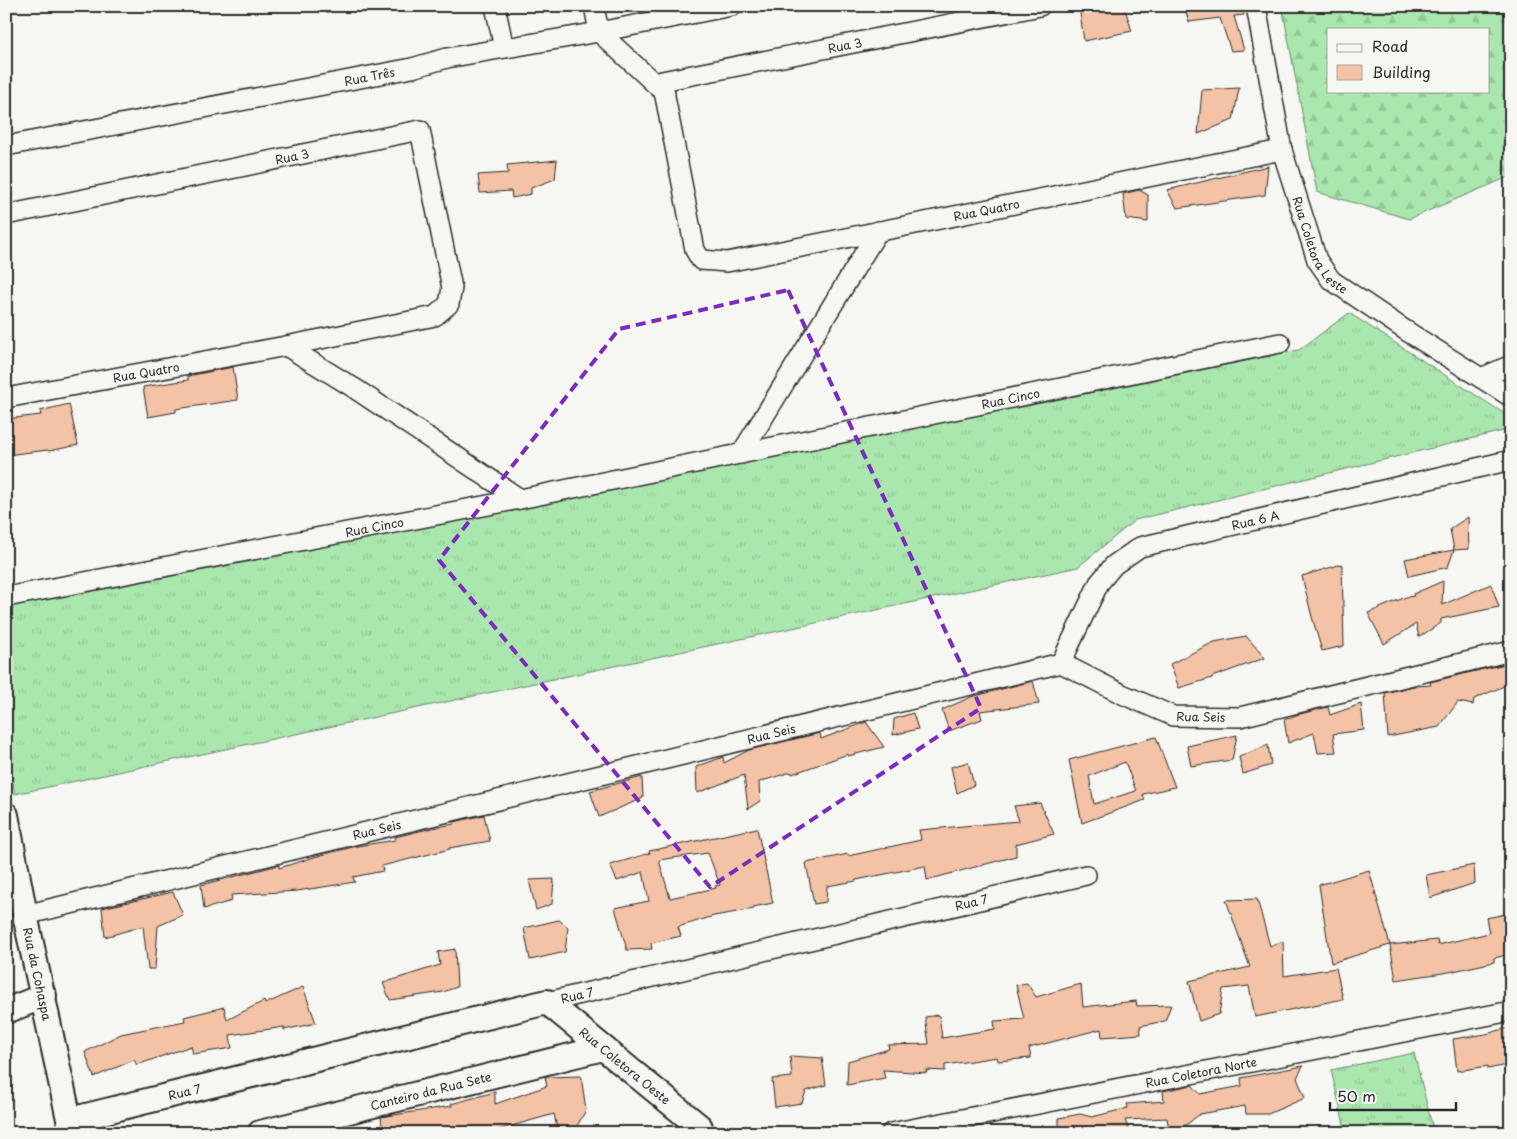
<svg xmlns="http://www.w3.org/2000/svg" width="1517" height="1139" font-family="'Playpen Sans',sans-serif">
<style>
.grass{fill:url(#grass-tufts);stroke:#6a896c}
.forest{fill:url(#forest-firs);stroke:#6a896c;fill-rule:evenodd}
.building{fill:#f4c2a4;stroke:#2b2b2b;fill-rule:evenodd}
.lines{fill:none;stroke-linecap:round;stroke-linejoin:round}
.minor-casing{stroke:#2b2b2b;stroke-width:22}
.tertiary-casing{stroke:#2b2b2b;stroke-width:28}
.minor{stroke:#f6f6f2;stroke-width:19}
.tertiary{stroke:#f6f6f2;stroke-width:24}
.marked{fill:none;stroke:#7b2cbf;stroke-width:4;stroke-dasharray:10 6;stroke-linejoin:round}
.labels{text-anchor:middle;dominant-baseline:central;stroke-width:5;stroke-linejoin:round;paint-order:stroke}
.street-label{font-size:12px;fill:#2b2b2b;stroke:#f6f6f2}
</style>
<defs>
<pattern id="grass-tufts" width="24" height="20" patternUnits="userSpaceOnUse" patternTransform="scale(1.25)"><rect width="24" height="20" fill="#aae7ae"/><path d="M3 7l-1-3M5 7V3M7 7l1-3M15 17l-1-3M17 17v-4M19 17l1-3" fill="none" stroke="#92c696"/></pattern>
<pattern id="forest-firs" width="22" height="20" patternUnits="userSpaceOnUse" patternTransform="scale(1.25)"><rect width="22" height="20" fill="#aae7ae"/><path d="M5 1l3.5 6h-7zM16 11l3.5 6h-7z" fill="#92c696"/></pattern>
</defs>
<rect width="100%" height="100%" fill="#f6f6f2"/>
<filter id="ink" filterUnits="userSpaceOnUse"><feTurbulence type="fractalNoise" baseFrequency=".02" numOctaves="2"/><feDisplacementMap in="SourceGraphic" scale="10" xChannelSelector="R" yChannelSelector="G"/><feConvolveMatrix kernelMatrix="1 2 1 2 8 2 1 2 1" color-interpolation-filters="sRGB"/></filter>
<g filter="url(#ink)">
<g class="grass">
<path d="M1349,313l162,105v11l-376,91 -57,47 -1063,227 -9,-48v-153l1293,-243z"/>
<path d="M1414,1053l20,80h-88l-15,-63z"/>
</g>
<path class="forest" d="M1282,6h229v170l-102,43 -92,-27zM1328,29h160v62h-160z"/>
<g class="building">
<path d="M1079,6h45l8,25 -48,10z"/>
<path d="M1184,6h59l1,9 -10,1 10,34 -13,1 -11,-33 -31,4z"/>
<path d="M1239,88l-6,32 -35,14 4,-44z"/>
<path d="M557,160l-2,19 -24,9v6l-19,4 -1,-7 -31,2 -2,-18 30,-2 -1,-8z"/>
<path d="M1268,166l-3,29 -88,13 -10,-18z"/>
<path d="M1139,190l9,5v27l-22,-3 -3,-25z"/>
<path d="M233,367l5,33 -62,9v3l-28,5 -5,-30 45,-7v-4z"/>
<path d="M69,404l9,41 -29,6 -1,-1 -42,5v-36l35,-4 -1,-4z"/>
<path d="M1468,517l1,32 -15,1 -4,-21z"/>
<path d="M1454,550l-6,17 -39,9 -4,-17z"/>
<path d="M1342,564l2,82 -22,5 -10,-34 -10,-41z"/>
<path d="M1443,581l-1,24 49,-21 8,23 -58,12v4l-22,14 -3,-13 -32,20 -16,-31 38,-16 8,-1 -1,-2z"/>
<path d="M1246,636l19,22 -53,19v1l-33,10 -9,-24 44,-22z"/>
<path d="M1509,663l2,20 -37,16 -1,6 -15,-3 -19,25 -51,10 -3,-44 29,-7 17,-1 -1,-3z"/>
<path d="M1033,681l6,23 -59,7 2,8 -33,12 -7,-21 29,-13z"/>
<path d="M1361,704l3,26 -31,4 3,18 -18,1 -4,-20 -26,10 -4,-23 12,-5 32,-8 2,8z"/>
<path d="M913,713l5,16 -25,6 1,-16z"/>
<path d="M866,722l18,25 -36,9v-2l-56,20 -1,-2 -32,10 1,19 -12,8 -4,-34 -47,18 -1,-26 27,-10 1,6 25,-13 71,-17 1,6z"/>
<path d="M1237,735l-5,25 -41,6 -4,-20z"/>
<path d="M1156,737l19,50 -32,7 2,6 -63,23 -13,-63zM1125,762l11,29 -42,13 -5,-28z"/>
<path d="M1268,745l3,20 -28,9 -4,-17z"/>
<path d="M968,762l6,23 -17,8 -6,-26z"/>
<path d="M642,777l1,21 -44,19 -9,-26z"/>
<path d="M1040,803l14,31 -38,10v12l-89,24 -2,-14 -69,14v1l-29,5 -1,16 -12,2 -8,-41 42,-9v2l73,-16 -2,-10 100,-9 -5,-15z"/>
<path d="M484,815l6,26 -41,7 1,1 -68,17 1,5 -30,6 2,5 -58,9 -66,4 1,6 -28,8 -3,-24 78,-20v3l42,-13 36,-9 39,-6 -1,-3 37,-9 22,-4v-2z"/>
<path d="M757,828l16,75 -20,4 1,2 -40,7 -36,11 3,9 -30,7 1,6 -25,1 -12,-42 34,-7 -6,-29 -26,9 -7,-16 40,-12 -1,-2zM708,853l12,32 -5,1 1,2 -46,10 -11,-38z"/>
<path d="M1474,865l1,18 -45,15 -4,-23z"/>
<path d="M1369,870l21,75 -59,18 -12,-78z"/>
<path d="M554,879l-2,25 -16,6 -7,-30z"/>
<path d="M173,892l10,23 -25,11 -3,43h-7l-5,-43 -38,11 -3,-29z"/>
<path d="M1257,899l13,47 13,-5 1,35 52,-8 7,31 -88,18 -6,-31 -26,3 -4,25 -20,7 -10,-40 61,-14 -24,-67z"/>
<path d="M1511,913v41l-17,4v4l-45,10 -53,8 -6,-35 47,-5 1,5 51,-12 -3,-15z"/>
<path d="M559,920l9,7 -3,25 -35,8 -6,-32z"/>
<path d="M455,949l2,38 -14,5 -53,8 -7,-17 57,-18 -2,-13z"/>
<path d="M1027,983l9,14 45,-13 2,23 53,-6 1,5 34,-1 -6,16 -25,5 1,8 -39,3 -1,-8 -72,19 2,10 -33,3 -1,-4 -52,8v6l-19,-1 1,3 -44,-3 2,8 -38,7 1,-24 41,-12 -1,-4 41,-1 -4,-27 14,-2 3,23 53,-9 -1,-8 30,-2 -8,-34z"/>
<path d="M303,987l13,36 -32,7v-3l-54,8 2,13 -39,6 -2,-8 -54,19 -3,-5 -40,17 -9,-25 36,-18 64,-13 -1,-4 40,-10 3,13 37,-19 1,3z"/>
<path d="M1511,1027v37l-23,5v-3l-31,5 -4,-32 33,-5z"/>
<path d="M790,1056l32,2 4,27 -20,6 -4,12 -27,4 -3,-28 20,-2z"/>
<path d="M1303,1066l-6,12 8,20 -37,16h-22l-1,-8 -45,8 -14,11 -17,5 -2,-12 -42,2 5,13h-71v-15l21,-4 12,3 36,-9 -1,-4 37,-3 -1,-10 29,-6 8,9 42,-8 -1,-8z"/>
<path d="M581,1076l5,34 -13,23h-15l-4,-19 -67,19h-104l-2,-16 71,-11 -1,-2 44,-12v12l52,-18 -2,-9z"/>
</g>
<g class="lines">
<g class="minor-casing">
<g id="minor">
<path d="M495,6l9,42"/>
<path d="M594,6l5,26 66,61"/>
<path id="s1" d="M1040,6l-378,75 33,169 6,10 26,2 555,-112"/>
<path id="s2" d="M1256,6l26,144 35,110 14,20 74,50 106,67"/>
<path id="s3" d="M6,146l406,-78 35,-10 152,-26 133,-26"/>
<path id="s4" d="M6,215l414,-85 32,158 -3,16 -14,12 -149,30 -280,52"/>
<path d="M286,346l68,42 166,111"/>
<path d="M1481,378l30,-13"/>
<path d="M741,454l137,-223"/>
<path id="s5" d="M6,597l514,-98 760,-156"/>
<path id="s6" d="M1061,663l38,-80 15,-18 26,-18 371,-87"/>
<path id="s7" d="M25,915l1036,-252 61,31 51,22 67,1 271,-66"/>
<path id="s8" d="M547,1002l539,-127"/>
<path id="s9" d="M891,1133l620,-122"/>
</g>
</g>
<g class="tertiary-casing">
<g id="tertiary">
<path id="s10" d="M6,815l19,100 47,218"/>
<path d="M6,1011l38,-15"/>
<path id="s11" d="M70,1120l477,-118 153,125 1,6"/>
<path id="s12" d="M260,1133l343,-85"/>
</g>
</g>
<use href="#minor" class="minor"/>
<use href="#tertiary" class="tertiary"/>
</g>
</g>
<path class="marked" d="M788,290l193,418 -271,179 -271,-327 180,-231z"/>
<g class="labels">
<g class="street-label">
<text transform="translate(845 45) rotate(-11)">Rua 3</text>
<text stroke="none"><textPath href="#s3" startOffset="370">Rua Três</textPath></text>
<text stroke="none"><textPath href="#s4" startOffset="292">Rua 3</textPath></text>
<text stroke="none"><textPath href="#s1" startOffset="860">Rua Quatro</textPath></text>
<text stroke="none"><textPath href="#s2" startOffset="250">Rua Coletora Leste</textPath></text>
<text transform="translate(146 372) rotate(-10)">Rua Quatro</text>
<text stroke="none"><textPath href="#s5" startOffset="1024">Rua Cinco</textPath></text>
<text stroke="none"><textPath href="#s6" startOffset="262">Rua 6 A</textPath></text>
<text stroke="none"><textPath href="#s5" startOffset="375">Rua Cinco</textPath></text>
<text stroke="none"><textPath href="#s7" startOffset="1218">Rua Seis</textPath></text>
<text stroke="none"><textPath href="#s7" startOffset="768">Rua Seis</textPath></text>
<text stroke="none"><textPath href="#s7" startOffset="362">Rua Seis</textPath></text>
<text stroke="none"><textPath href="#s8" startOffset="436">Rua 7</textPath></text>
<text stroke="none"><textPath href="#s10" startOffset="162">Rua da Cohaspa</textPath></text>
<text stroke="none"><textPath href="#s8" startOffset="31">Rua 7</textPath></text>
<text stroke="none"><textPath href="#s11" startOffset="592">Rua Coletora Oeste</textPath></text>
<text stroke="none"><textPath href="#s9" startOffset="316">Rua Coletora Norte</textPath></text>
<text stroke="none"><textPath href="#s12" startOffset="176">Canteiro da Rua Sete</textPath></text>
<text stroke="none"><textPath href="#s11" startOffset="118">Rua 7</textPath></text>
</g>
</g>
<rect width="1517" height="1139" fill="none" stroke="#f6f6f2" stroke-width="25"/>
<rect x="12" y="12" width="1492" height="1114" fill="none" stroke="#2b2b2b" stroke-width="2" filter="url(#ink)"/>
<rect x="1327" y="28" width="162" height="65" fill="#f6f6f2" stroke="#a5a5a2"/>
<rect x="1337" y="44" width="25" height="8" fill="#f6f6f2" stroke="#a5a5a2"/>
<text x="1372" y="52" font-size="15" fill="#2b2b2b">Road</text>
<rect x="1337" y="65" width="25" height="15" fill="#f4c2a4" stroke="#a5a5a2"/>
<text x="1372" y="78" font-size="15" fill="#2b2b2b">Building</text>
<path d="M1330 1102v8h126v-8" fill="none" stroke="#2b2b2b" stroke-width="2.5"/>
<text x="1337" y="1102" font-size="15" fill="#2b2b2b" stroke="#f6f6f2" stroke-width="4" paint-order="stroke">50 m</text>
</svg>
